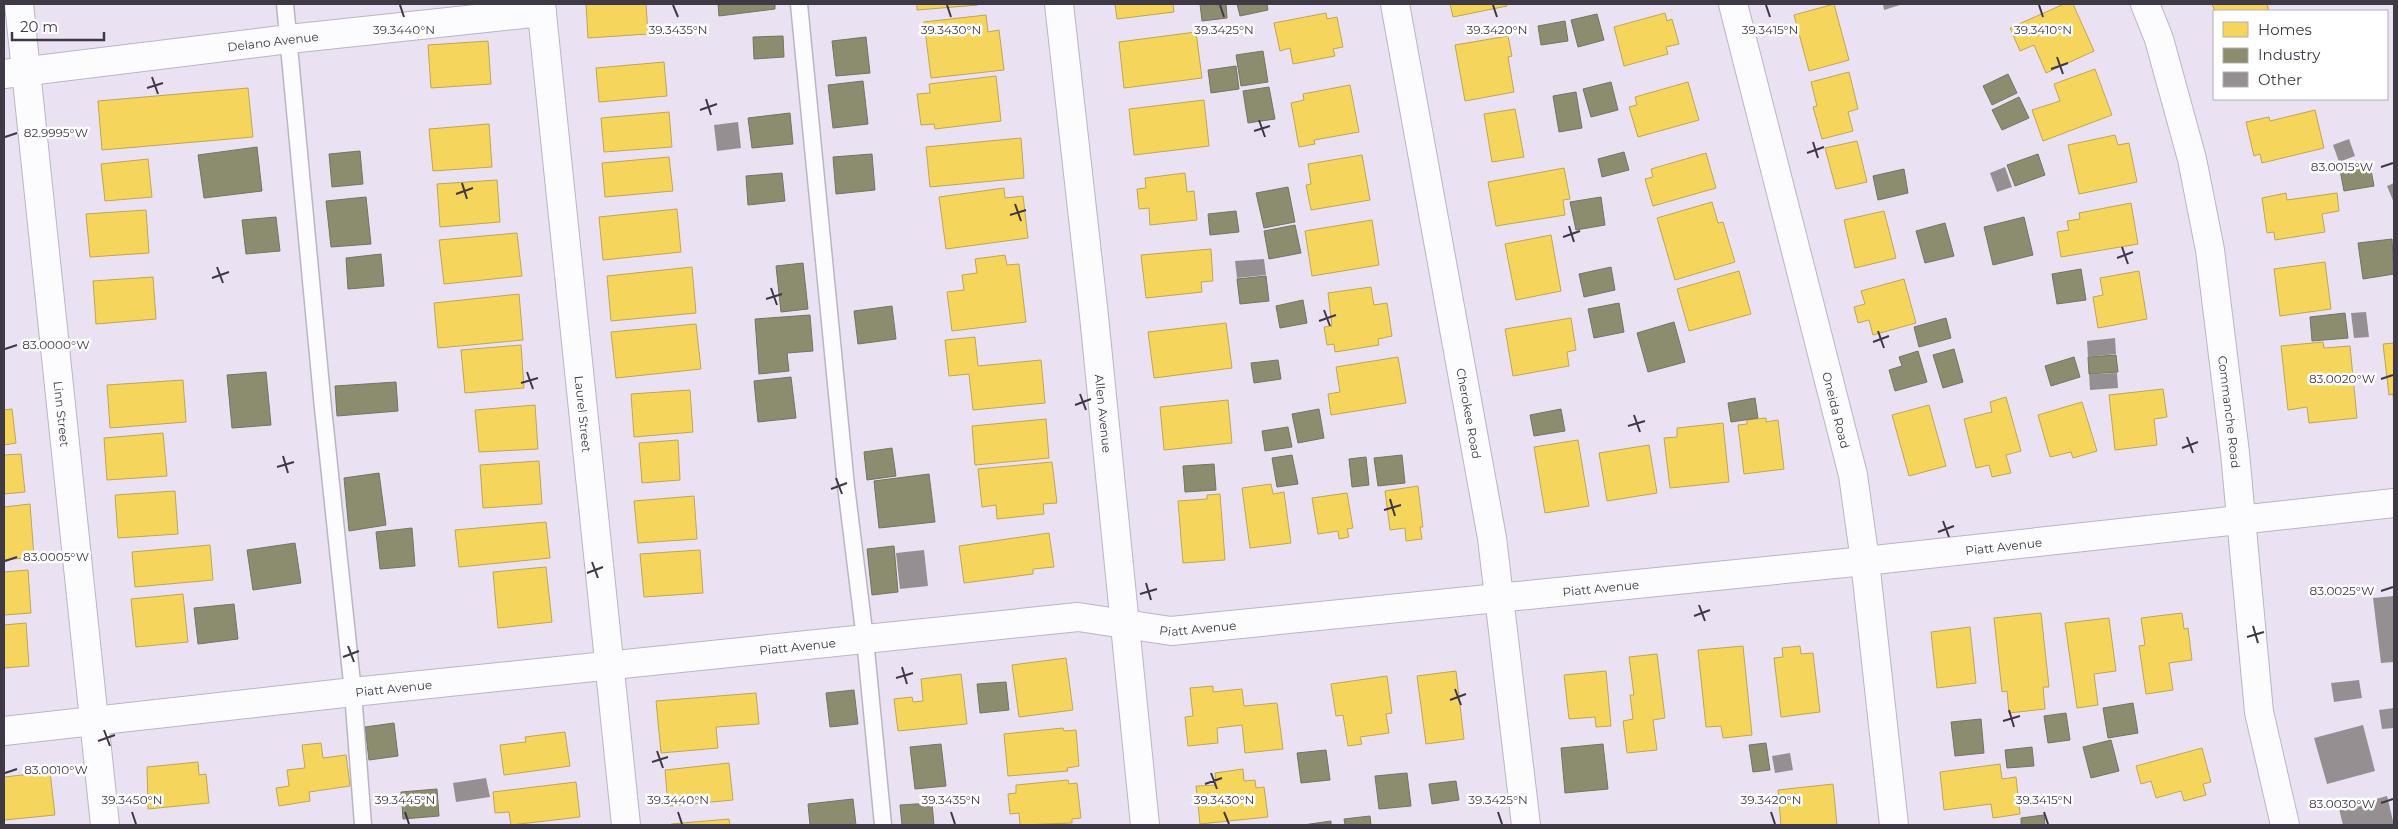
<svg xmlns="http://www.w3.org/2000/svg" width="2398" height="829" font-family="Montserrat,sans-serif">
<style>
.homes{fill:#f6d55c;stroke:#bfa655}
.industry{fill:#8c8c6e;stroke:#757362}
.building{fill:#968f92}
.lines{fill:none;stroke-linecap:round;stroke-linejoin:round}
.service-casing{stroke:#bbb5c3;stroke-width:19}
.minor-casing{stroke:#bbb5c3;stroke-width:30}
.service{stroke:#fcfbfd;stroke-width:16}
.minor{stroke:#fcfbfd;stroke-width:28}
.ticks{fill:none;stroke:#3f3845;stroke-width:2}
.labels{text-anchor:middle;dominant-baseline:central;stroke-width:5;stroke-linejoin:round;paint-order:stroke}
.street-label{font-size:12px;fill:#3f3845;stroke:#fff}
.ticks-label{font-size:12px;text-anchor:middle;fill:#3f3845;stroke:#fff;stroke-width:5;stroke-linejoin:round;paint-order:stroke}
</style>
<rect width="100%" height="100%" fill="#eae2f3"/>
<g class="homes">
<path d="M586,4h60l2,30 -60,4z"/>
<path d="M917,4h61v1l-61,5z"/>
<path d="M1115,4h58l1,8 -57,7z"/>
<path d="M1450,4h57v2l-54,11z"/>
<path d="M1834,4l15,56 -40,11 -15,-56z"/>
<path d="M2064,4h9l21,47 -48,22 -12,-28 -14,6 -10,-23z"/>
<path d="M2212,4h55l2,7h-54z"/>
<path d="M1326,13l1,6 10,-2 6,30 -10,2 2,7 -42,8 -3,-16 -10,3 -6,-28z"/>
<path d="M1665,13l2,8 5,-2 7,25 -13,3 2,7 -44,12 -10,-39z"/>
<path d="M986,15l2,17 11,-2 5,40 -73,8 -7,-56z"/>
<path d="M1196,32l6,46 -78,10 -5,-46z"/>
<path d="M1508,36l4,20 -4,1 6,35 -49,9 -10,-56z"/>
<path d="M488,41l3,43 -60,4 -3,-43z"/>
<path d="M664,62l3,34 -68,6 -3,-34z"/>
<path d="M2095,69l17,46 -69,26 -11,-31 28,-9 -6,-17z"/>
<path d="M1849,72l9,37 -10,3 5,19 -31,8 -9,-32 4,-1 -6,-24z"/>
<path d="M996,76l5,45 -66,8 -1,-5 -13,1 -4,-31 13,-1 -1,-9z"/>
<path d="M1688,82l11,38 -61,17 -9,-30 8,-2 -2,-8z"/>
<path d="M1350,85l9,47 -45,8 1,4 -16,3 -8,-44 13,-3 -1,-6z"/>
<path d="M248,88l5,49 -151,13 -4,-49z"/>
<path d="M1204,100l5,46 -75,9 -5,-46z"/>
<path d="M1515,109l9,48 -32,5 -8,-48z"/>
<path d="M2315,110l9,38 -62,15 -2,-9 -6,2 -8,-34 23,-5 1,4z"/>
<path d="M669,112l3,35 -68,5 -3,-34z"/>
<path d="M489,124l3,43 -59,4 -4,-42z"/>
<path d="M2115,135l3,10 11,-2 8,39 -58,12 -11,-49z"/>
<path d="M1021,138l3,40 -94,9 -4,-40z"/>
<path d="M1857,141l10,41 -31,7 -11,-41z"/>
<path d="M1706,153l10,35 -63,18 -8,-27 8,-2 -2,-8z"/>
<path d="M1362,155l8,45 -59,10 -5,-25 5,-1 -3,-20z"/>
<path d="M669,157l4,34 -68,6 -3,-34z"/>
<path d="M148,159l4,38 -47,4 -4,-37z"/>
<path d="M1564,168l6,31 -7,1 2,15 -69,11 -8,-44z"/>
<path d="M1185,173l2,19 7,-1 3,29 -47,5 -1,-17 -10,1 -2,-20 9,-1 -1,-10z"/>
<path d="M497,180l3,42 -60,5 -3,-43z"/>
<path d="M1004,188l1,10 18,-2 5,42 -82,11 -7,-52z"/>
<path d="M2286,193l1,7 50,-7 2,18 -17,3 3,18 -50,8 -1,-8 -7,1 -5,-35z"/>
<path d="M1712,202l6,21 5,-1 12,40 -60,18 -18,-62z"/>
<path d="M2131,203l7,41 -77,13 -4,-25 12,-2 -2,-9 13,-2 -1,-6z"/>
<path d="M677,209l4,43 -78,8 -4,-43z"/>
<path d="M146,210l3,43 -59,4 -4,-43z"/>
<path d="M1884,211l12,47 -41,10 -11,-48z"/>
<path d="M1372,220l7,45 -67,11 -7,-45z"/>
<path d="M517,233l5,43 -78,8 -5,-44z"/>
<path d="M1551,235l10,56 -45,9 -11,-56z"/>
<path d="M1211,249l2,32 -12,1 1,10 -56,6 -5,-43z"/>
<path d="M1005,255l2,10 12,-1 7,58 -74,9 -5,-39 17,-2 -2,-15 15,-2 -2,-14z"/>
<path d="M2325,262l6,47 -51,7 -6,-47z"/>
<path d="M692,267l4,46 -85,8 -4,-45z"/>
<path d="M1739,271l12,43 -62,17 -12,-42z"/>
<path d="M2139,271l8,48 -49,9 -5,-31 10,-2 -3,-17z"/>
<path d="M153,277l3,42 -60,5 -3,-43z"/>
<path d="M1904,279l12,44 -43,12 -4,-15 -11,3 -4,-16 11,-3 -4,-13z"/>
<path d="M1371,287l3,18 13,-2 5,33 -14,3 1,6 -44,7 -1,-8 -7,1 -3,-18 8,-1 -4,-33z"/>
<path d="M519,294l4,46 -85,8 -4,-45z"/>
<path d="M1571,318l5,32 -9,2 2,14 -56,10 -8,-47z"/>
<path d="M1226,323l6,45 -78,10 -6,-46z"/>
<path d="M696,324l5,45 -85,9 -5,-46z"/>
<path d="M975,337l3,29 63,-6 4,43 -72,7 -4,-36 -20,2 -4,-36z"/>
<path d="M2323,342l1,6 26,-2 7,72 -48,5 -2,-16 -19,3 -7,-64z"/>
<path d="M2394,343v65l-1,-14 -4,1 -6,-51z"/>
<path d="M521,345l3,43 -59,5 -4,-43z"/>
<path d="M1398,357l8,46 -75,12 -3,-21 12,-2 -4,-25z"/>
<path d="M183,380l3,42 -76,6 -3,-43z"/>
<path d="M2163,389l4,28 -13,2 3,26 -42,5 -6,-55z"/>
<path d="M690,390l3,42 -59,5 -3,-43z"/>
<path d="M2006,397l15,54 -15,4 5,18 -19,4 -3,-12 -13,3 -12,-49 28,-7 -2,-10z"/>
<path d="M1228,400l4,43 -68,7 -4,-43z"/>
<path d="M2082,402l15,49 -24,7 -2,-6 -21,5 -12,-42z"/>
<path d="M535,405l3,44 -59,3 -4,-42z"/>
<path d="M1929,405l17,61 -37,10 -17,-61z"/>
<path d="M12,409l4,34 -12,2v-35z"/>
<path d="M1766,418v4l12,-2 6,49 -40,5 -6,-49 9,-1v-4z"/>
<path d="M1046,419l3,39 -74,7 -3,-39z"/>
<path d="M1723,423l6,59 -59,6 -6,-50 13,-1v-9z"/>
<path d="M163,433l4,43 -60,4 -3,-42z"/>
<path d="M678,440l2,40 -38,3 -3,-40z"/>
<path d="M1578,440l11,66 -44,7 -11,-66z"/>
<path d="M1649,445l8,48 -50,8 -8,-48z"/>
<path d="M21,454l4,38 -21,2v-39z"/>
<path d="M539,461l3,43 -59,4 -3,-43z"/>
<path d="M1052,462l5,41 -14,1 1,10 -47,5 -1,-14 -14,2 -4,-38z"/>
<path d="M1271,484l2,10 11,-2 7,51 -41,5 -8,-60z"/>
<path d="M1418,486l5,41h-3l2,12 -16,2 -1,-13 -15,2 -5,-39z"/>
<path d="M175,491l3,43 -60,4 -3,-43z"/>
<path d="M1347,493l6,35 -6,1 2,8 -10,2 -1,-8 -20,3 -6,-36z"/>
<path d="M1220,494l5,66 -42,3 -5,-62 29,-2v-4z"/>
<path d="M694,496l3,43 -59,4 -4,-42z"/>
<path d="M30,504l4,53 -30,3v-53z"/>
<path d="M546,522l4,36 -91,9 -4,-37z"/>
<path d="M1049,533l5,34 -21,2v5l-69,9 -5,-37z"/>
<path d="M210,545l3,35 -78,7 -3,-35z"/>
<path d="M700,550l3,43 -59,4 -4,-43z"/>
<path d="M546,567l6,55 -54,6 -5,-56z"/>
<path d="M28,570l3,43 -27,2v-43z"/>
<path d="M183,594l5,48 -52,5 -5,-48z"/>
<path d="M2041,613l8,74h-6l2,22 -36,4 -2,-22 -5,1 -8,-74z"/>
<path d="M2182,613l2,16 4,-1 4,32 -23,3 4,27 -27,4 -7,-48 6,-1 -4,-27z"/>
<path d="M2109,618l7,53 -22,3 4,31 -21,3 -12,-85z"/>
<path d="M26,623l3,43 -25,2v-43z"/>
<path d="M1970,627l6,56 -39,5 -6,-56z"/>
<path d="M1743,646l9,89 -29,3 -2,-12 -15,1 -8,-77z"/>
<path d="M1800,646l1,8 12,-1 7,59 -39,5 -7,-59 9,-1 -1,-9z"/>
<path d="M1657,654l8,64 -12,2 4,30 -30,3 -4,-32 10,-2 -3,-24h4l-5,-38z"/>
<path d="M1066,658l7,52 -54,7 -7,-52z"/>
<path d="M1456,671l8,68 -38,5 -9,-68z"/>
<path d="M1606,671l5,55 -15,1 -1,-10 -26,2 -5,-44z"/>
<path d="M961,674l6,50 -69,7 -4,-32 18,-2 1,5 10,-1 -2,-22z"/>
<path d="M1387,676l5,37 -6,1 3,19 -29,4 2,7 -14,2 -5,-31 -7,1 -5,-32z"/>
<path d="M1213,686v6l29,-3 2,17 33,-3 6,46 -38,4 -3,-28 -25,3 1,15 -30,3 -3,-29 8,-1 -3,-28z"/>
<path d="M756,693l3,31 -43,3 2,21 -57,5 -5,-52z"/>
<path d="M1063,728l1,3 12,-1 3,36 -12,2 1,3 -60,5 -4,-42z"/>
<path d="M565,732l5,34 -66,9 -4,-30 26,-3 -1,-5z"/>
<path d="M321,743l2,15 23,-3 4,31 -41,6 1,9 -31,5 -3,-18 13,-2 -2,-16 18,-2 -3,-23z"/>
<path d="M2202,748l9,34 -8,2 3,11 -22,6 -3,-10 -25,7 -5,-17 -10,3 -5,-18z"/>
<path d="M198,762l1,13 7,-1 3,29 -61,6 -1,-42z"/>
<path d="M729,763l4,37 -65,6 -3,-36z"/>
<path d="M2000,764l2,15 14,-2 4,37 -27,4 -2,-14 -47,6 -4,-38z"/>
<path d="M1243,769l1,12 11,-1 1,8 8,-1 4,30 -68,7 -4,-38 20,-1 -1,-12z"/>
<path d="M50,772l5,43 -51,5v-43z"/>
<path d="M1068,780l1,4 8,-1 4,35 -9,1v4l-52,2 -1,-12 -9,1 -2,-20 8,-1v-8z"/>
<path d="M576,782l4,35 -69,8 -2,-13 -14,1 -2,-21z"/>
<path d="M1833,784l4,41h-56l-3,-35z"/>
<path d="M729,819l1,6h-59v-1z"/>
</g>
<g class="industry">
<path d="M718,4h57v5l-56,7z"/>
<path d="M1200,4h26l1,14 -25,3z"/>
<path d="M1237,4h30l1,6 -28,6z"/>
<path d="M1597,14l7,26 -26,7 -7,-27z"/>
<path d="M1565,21l3,20 -27,4 -3,-19z"/>
<path d="M783,36l1,21 -30,2 -1,-22z"/>
<path d="M866,37l4,36 -34,3 -4,-35z"/>
<path d="M1263,51l5,31 -27,4 -5,-31z"/>
<path d="M1236,66l3,23 -28,4 -3,-23z"/>
<path d="M2008,74l9,19 -25,12 -9,-19z"/>
<path d="M863,81l5,43 -35,4 -5,-43z"/>
<path d="M1611,82l7,28 -27,7 -8,-28z"/>
<path d="M1269,87l6,32 -27,4 -5,-32z"/>
<path d="M1576,92l6,36 -23,4 -6,-36z"/>
<path d="M2019,97l10,21 -27,12 -10,-20z"/>
<path d="M790,113l3,31 -41,4 -4,-30z"/>
<path d="M257,147l5,44 -58,7 -6,-43z"/>
<path d="M360,151l3,33 -31,3 -3,-33z"/>
<path d="M1624,152l5,18 -27,7 -4,-18z"/>
<path d="M872,154l3,36 -39,4 -3,-37z"/>
<path d="M2038,154l7,21 -30,11 -8,-21z"/>
<path d="M2370,165l4,21 -30,5 -4,-21z"/>
<path d="M1904,169l4,24 -30,7 -5,-24z"/>
<path d="M782,173l3,28 -37,4 -2,-29z"/>
<path d="M1288,187l7,35 -31,6 -8,-35z"/>
<path d="M366,197l5,47 -40,3 -5,-46z"/>
<path d="M1601,197l4,28 -29,5 -6,-28z"/>
<path d="M1236,211l3,21 -29,3 -2,-21z"/>
<path d="M276,217l4,34 -34,3 -4,-34z"/>
<path d="M2024,217l9,38 -40,10 -9,-38z"/>
<path d="M1945,223l9,33 -29,7 -9,-32z"/>
<path d="M1295,225l6,28 -32,6 -5,-28z"/>
<path d="M2392,239l2,35 -31,5 -5,-36z"/>
<path d="M381,254l3,32 -36,3 -2,-31z"/>
<path d="M803,263l5,46 -27,3 -5,-46z"/>
<path d="M1611,267l4,23 -31,7 -5,-23z"/>
<path d="M2081,269l5,31 -29,4 -5,-30z"/>
<path d="M1266,276l3,25 -29,3 -3,-25z"/>
<path d="M1303,300l4,23 -27,5 -4,-22z"/>
<path d="M1619,303l5,29 -30,6 -6,-29z"/>
<path d="M892,306l4,33 -38,5 -4,-33z"/>
<path d="M2345,313l3,25 -36,3 -2,-24z"/>
<path d="M810,315l3,36 -26,2 2,18 -30,3 -4,-55z"/>
<path d="M1946,318l5,20 -32,9 -5,-20z"/>
<path d="M1674,322l11,40 -37,10 -11,-39z"/>
<path d="M1954,349l9,33 -20,6 -10,-33z"/>
<path d="M1918,351l9,31 -32,9 -6,-21 13,-4 -3,-9z"/>
<path d="M2116,355l2,17 -29,2 -1,-17z"/>
<path d="M2074,357l6,20 -29,9 -6,-20z"/>
<path d="M1278,360l3,19 -27,4 -3,-20z"/>
<path d="M266,372l5,53 -39,3 -5,-53z"/>
<path d="M791,377l5,41 -38,4 -4,-41z"/>
<path d="M396,382l2,29 -61,5 -2,-30z"/>
<path d="M1755,398l3,20 -27,4 -3,-19z"/>
<path d="M1319,409l5,29 -26,5 -6,-29z"/>
<path d="M1561,409l4,22 -31,5 -4,-21z"/>
<path d="M1288,427l4,20 -27,4 -3,-20z"/>
<path d="M892,448l4,28 -29,4 -3,-28z"/>
<path d="M1292,455l6,29 -21,3 -5,-29z"/>
<path d="M1402,455l3,28 -27,3 -4,-28z"/>
<path d="M1366,457l3,28 -17,2 -3,-28z"/>
<path d="M1214,464l2,26 -31,2 -2,-26z"/>
<path d="M379,473l7,52 -37,6 -5,-53z"/>
<path d="M929,474l6,48 -56,6 -5,-47z"/>
<path d="M412,528l3,38 -35,3 -4,-37z"/>
<path d="M295,543l6,40 -48,7 -6,-40z"/>
<path d="M894,546l4,46 -26,3 -5,-46z"/>
<path d="M234,604l4,35 -40,5 -4,-36z"/>
<path d="M1006,682l3,28 -29,3 -3,-29z"/>
<path d="M854,690l4,34 -28,3 -4,-34z"/>
<path d="M2133,703l5,30 -30,5 -5,-30z"/>
<path d="M2066,713l4,27 -22,3 -4,-27z"/>
<path d="M1981,719l3,34 -29,3 -4,-34z"/>
<path d="M394,723l4,33 -29,4 -4,-33z"/>
<path d="M2111,740l8,31 -28,7 -8,-31z"/>
<path d="M1766,743l4,27 -17,2 -4,-27z"/>
<path d="M941,744l5,42 -31,3 -5,-42z"/>
<path d="M1603,744l5,45 -43,4 -4,-45z"/>
<path d="M2032,747l2,19 -27,2 -2,-18z"/>
<path d="M1326,750l4,30 -29,3 -4,-30z"/>
<path d="M1407,773l4,33 -32,3 -4,-33z"/>
<path d="M1456,781l3,19 -27,4 -3,-20z"/>
<path d="M437,789l2,27 -36,3 -2,-27z"/>
<path d="M853,799l3,26h-46l-2,-21z"/>
<path d="M932,803l2,22h-32l-2,-20z"/>
<path d="M2044,815l1,10h-24v-7z"/>
<path d="M1370,816l1,9h-26l-1,-6z"/>
<path d="M1331,821v4h-28z"/>
</g>
<g class="building">
<path d="M1883,4h20l-19,6z"/>
<path d="M738,122l3,26 -24,3 -3,-26z"/>
<path d="M2349,139l6,17 -16,6 -6,-17z"/>
<path d="M2005,167l7,20 -15,5 -7,-19z"/>
<path d="M2394,183v20l-7,-17z"/>
<path d="M1264,259l2,16 -29,3 -2,-17z"/>
<path d="M2366,312l3,25 -15,1 -3,-25z"/>
<path d="M2115,338l1,16 -28,3 -1,-16z"/>
<path d="M2117,373l1,15 -28,2 -1,-16z"/>
<path d="M924,550l4,36 -28,3 -4,-36z"/>
<path d="M2394,596v66l-13,1 -8,-65z"/>
<path d="M2359,680l3,18 -28,4 -3,-19z"/>
<path d="M2394,708v20l-12,1 -3,-19z"/>
<path d="M2363,725l12,46 -48,13 -13,-46z"/>
<path d="M1790,753l3,17 -18,3 -3,-17z"/>
<path d="M486,778l4,19 -34,5 -3,-19z"/>
<path d="M2387,796l7,29h-51l-4,-16z"/>
</g>
<g class="lines">
<g class="service-casing">
<g id="service">
<path d="M285,4l38,404 30,284 10,133"/>
<path d="M799,4l47,482 19,153 18,186"/>
</g>
</g>
<g class="minor-casing">
<g id="minor">
<path id="s1" d="M19,4l86,821"/>
<path id="s2" d="M541,4l85,821"/>
<path id="s3" d="M1059,4l35,312 51,509"/>
<path id="s4" d="M1395,4l97,534 34,287"/>
<path id="s5" d="M1733,4l120,471 12,86 29,264"/>
<path id="s6" d="M2145,4l14,35 33,120 18,91 25,203 24,259 26,113"/>
<path id="s7" d="M4,74l285,-35 253,-27"/>
<path id="s8" d="M4,731l349,-39 725,-75 93,14 694,-70 529,-58"/>
</g>
</g>
<use href="#service" class="service"/>
<use href="#minor" class="minor"/>
</g>
<path class="ticks" d="M400,5l4,12M673,5l5,12M947,5l4,12M1220,5l4,12M1493,5l4,12M1766,5l4,12M2039,5l4,12M2057,57l6,17M2051,69l17,-6M152,77l6,17M147,88l16,-5M706,99l5,16M700,110l17,-6M1259,120l6,17M1254,131l16,-5M5,137l12,-4M1813,142l5,16M1807,153l17,-6M2381,167l12,-4M462,183l5,16M456,194l17,-6M1015,204l6,17M1010,215l16,-5M1569,226l5,16M1563,237l17,-6M2122,247l6,17M2117,258l16,-6M217,267l6,16M212,278l17,-6M771,288l6,17M766,299l16,-5M1324,310l6,16M1319,321l17,-6M1878,331l6,17M1873,342l16,-6M5,349l12,-4M527,372l6,17M2381,379l12,-4M521,383l17,-5M1080,394l6,16M1075,405l16,-6M1634,415l6,17M1628,426l17,-5M2187,437l6,16M2182,448l16,-6M283,456l5,17M277,467l17,-5M836,478l6,16M831,489l16,-6M1390,499l5,17M1384,510l17,-5M1943,521l6,16M1938,532l16,-6M5,561l12,-4M592,562l6,16M587,573l16,-6M1146,583l5,17M2381,591l12,-4M1140,594l17,-5M1699,605l6,16M1694,616l16,-6M2253,626l5,17M2247,637l17,-5M348,646l6,16M343,657l16,-6M902,667l5,17M896,678l17,-5M1455,689l6,16M1450,700l16,-6M2009,710l5,17M2003,721l17,-5M104,730l6,16M98,741l17,-6M657,751l6,17M652,762l16,-5M5,773l12,-4M1211,773l6,16M1205,784l17,-6M2381,803l12,-4M132,812l4,12M405,812l4,12M678,812l4,12M951,812l4,12M1224,812l5,12M1498,812l4,12M1771,812l4,12M2044,812l4,12"/>
<g class="labels">
<g class="street-label">
<text stroke="none"><textPath href="#s7" startOffset="271">Delano Avenue</textPath></text>
<text stroke="none"><textPath href="#s5" startOffset="419">Oneida Road</textPath></text>
<text stroke="none"><textPath href="#s6" startOffset="418">Commanche Road</textPath></text>
<text stroke="none"><textPath href="#s4" startOffset="416">Cherokee Road</textPath></text>
<text stroke="none"><textPath href="#s3" startOffset="412">Allen Avenue</textPath></text>
<text stroke="none"><textPath href="#s1" startOffset="412">Linn Street</textPath></text>
<text stroke="none"><textPath href="#s2" startOffset="412">Laurel Street</textPath></text>
<text stroke="none"><textPath href="#s8" startOffset="2011">Piatt Avenue</textPath></text>
<text stroke="none"><textPath href="#s8" startOffset="1606">Piatt Avenue</textPath></text>
<text stroke="none"><textPath href="#s8" startOffset="1201">Piatt Avenue</textPath></text>
<text stroke="none"><textPath href="#s8" startOffset="798">Piatt Avenue</textPath></text>
<text stroke="none"><textPath href="#s8" startOffset="392">Piatt Avenue</textPath></text>
</g>
</g>
<g class="ticks-label">
<text x="1224" y="34">39.3425°N</text>
<text x="1497" y="34">39.3420°N</text>
<text x="1770" y="34">39.3415°N</text>
<text x="2043" y="34">39.3410°N</text>
<text x="404" y="34">39.3440°N</text>
<text x="678" y="34">39.3435°N</text>
<text x="951" y="34">39.3430°N</text>
<text x="56" y="137">82.9995°W</text>
<text x="2342" y="171">83.0015°W</text>
<text x="56" y="349">83.0000°W</text>
<text x="2342" y="383">83.0020°W</text>
<text x="56" y="561">83.0005°W</text>
<text x="2342" y="595">83.0025°W</text>
<text x="56" y="774">83.0010°W</text>
<text x="132" y="804">39.3450°N</text>
<text x="405" y="804">39.3445°N</text>
<text x="678" y="804">39.3440°N</text>
<text x="951" y="804">39.3435°N</text>
<text x="1224" y="804">39.3430°N</text>
<text x="1498" y="804">39.3425°N</text>
<text x="1771" y="804">39.3420°N</text>
<text x="2044" y="804">39.3415°N</text>
<text x="2342" y="808">83.0030°W</text>
</g>
<rect width="2398" height="829" fill="none" stroke="#3f3845" stroke-width="10"/>
<rect x="2213" y="10" width="175" height="90" fill="#ffffff" stroke="#b2afb5"/>
<rect x="2223" y="22" width="25" height="15" fill="#f6d55c" stroke="#b2afb5"/>
<text x="2258" y="35" font-size="15" fill="#3f3845">Homes</text>
<rect x="2223" y="48" width="25" height="15" fill="#8c8c6e" stroke="#b2afb5"/>
<text x="2258" y="60" font-size="15" fill="#3f3845">Industry</text>
<rect x="2223" y="72" width="25" height="15" fill="#968f92" stroke="#b2afb5"/>
<text x="2258" y="85" font-size="15" fill="#3f3845">Other</text>
<path d="M12 32v8h92v-8" fill="none" stroke="#3f3845" stroke-width="2.5"/>
<text x="20" y="32" font-size="15" fill="#3f3845" stroke="#ffffff" stroke-width="4" paint-order="stroke">20 m</text>
</svg>
